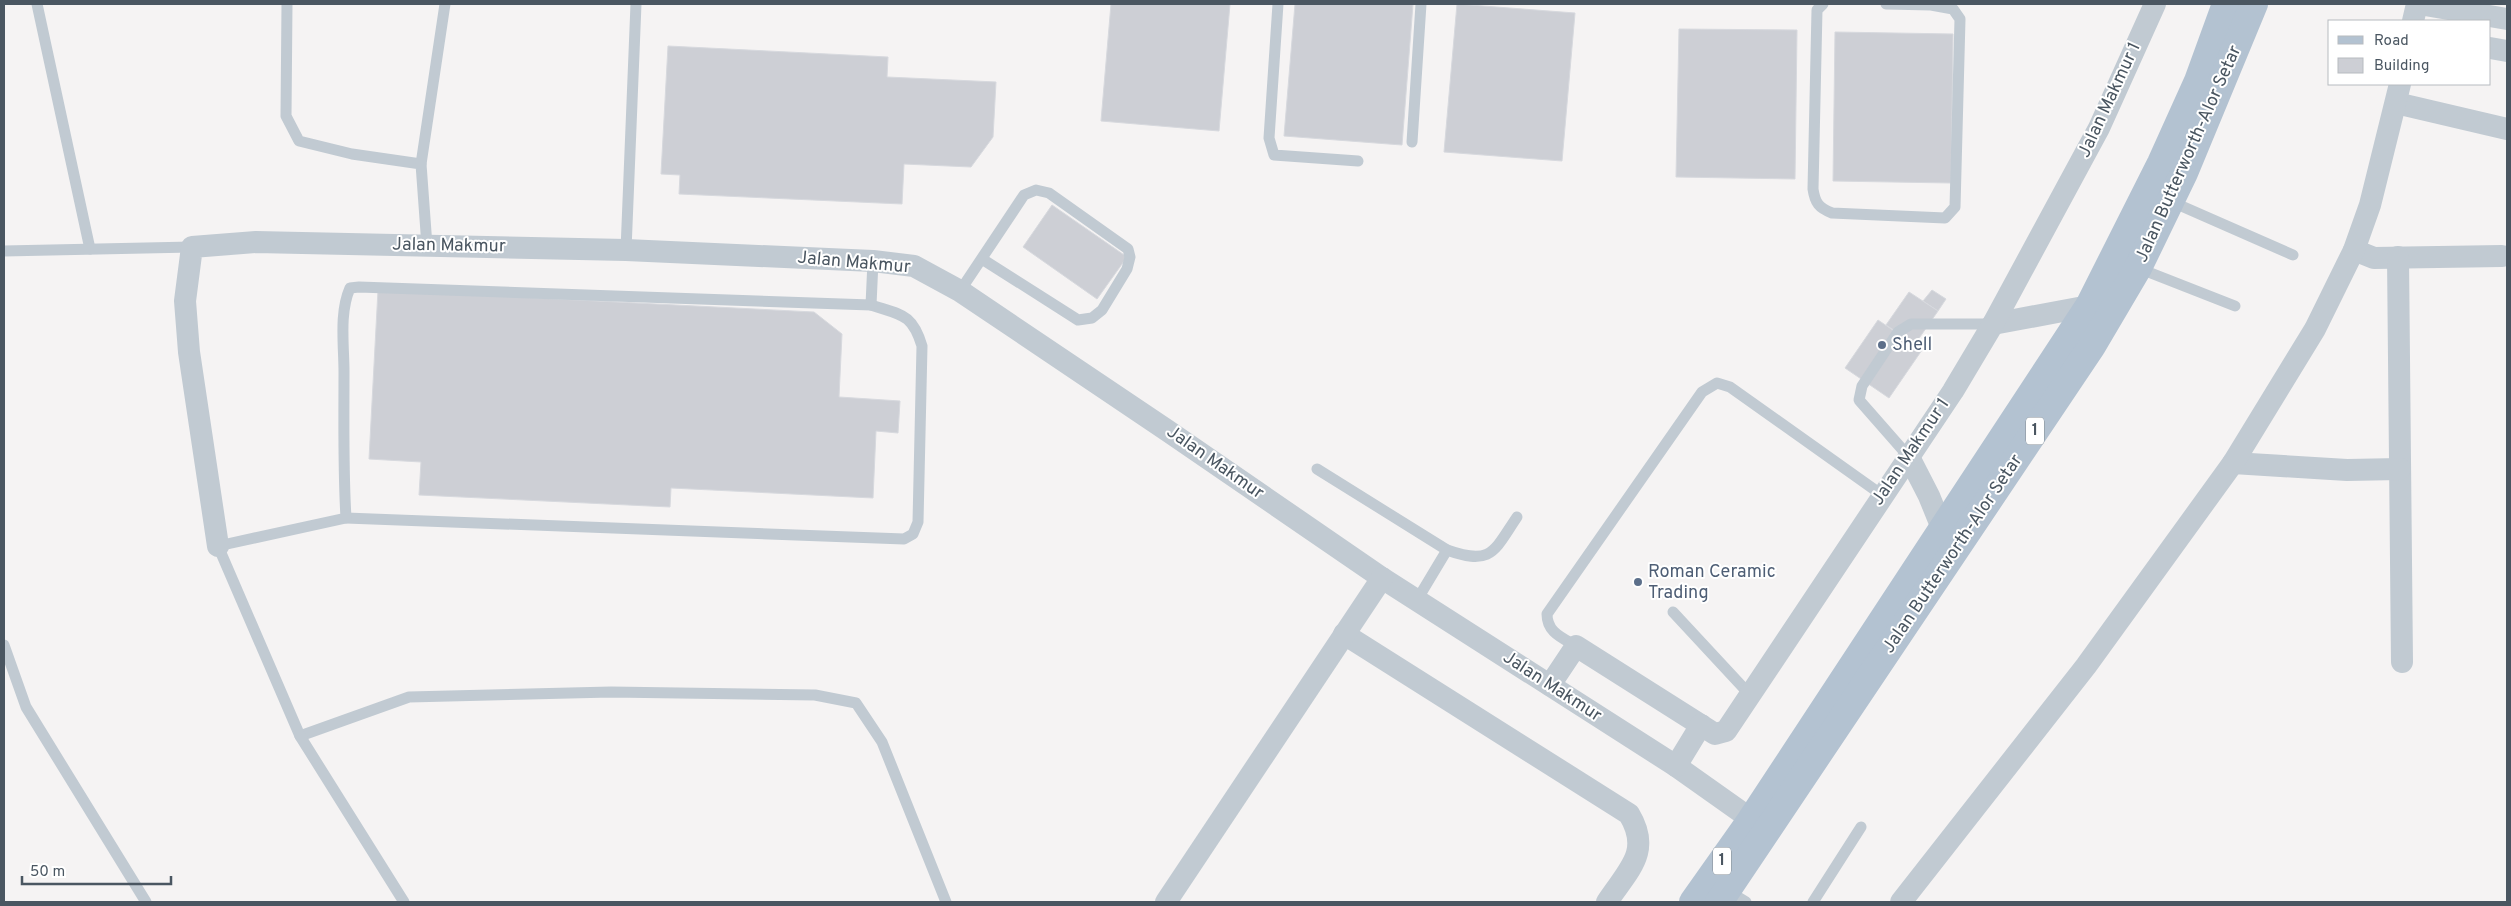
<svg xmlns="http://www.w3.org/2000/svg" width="2511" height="906" font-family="Overpass,sans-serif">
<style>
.building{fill:#cdcfd5;stroke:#d7d9de}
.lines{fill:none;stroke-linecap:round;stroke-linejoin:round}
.lane{stroke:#c1cad2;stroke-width:11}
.street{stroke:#c1cad2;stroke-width:22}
.primary{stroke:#b3c2d1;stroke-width:28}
.service-dot{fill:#5c6f8a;stroke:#fff;stroke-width:2}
.labels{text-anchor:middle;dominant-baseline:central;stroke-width:4;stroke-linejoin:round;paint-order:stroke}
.shield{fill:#fff;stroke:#808990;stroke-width:1}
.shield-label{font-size:16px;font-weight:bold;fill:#4a5661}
.street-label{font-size:18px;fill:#4a5661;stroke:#fff}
.service-label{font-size:18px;fill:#4e5e75;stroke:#fff;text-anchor:start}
</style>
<rect width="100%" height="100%" fill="#f5f3f3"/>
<g class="building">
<path d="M1111,4h119l-11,127 -118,-10z"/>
<path d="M1295,4h118l-11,141 -118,-9z"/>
<path d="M1457,4l118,9 -13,148 -118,-9z"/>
<path d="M1679,29l118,1 -2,149 -119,-2z"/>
<path d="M1835,32l118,2 -2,149 -118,-2z"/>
<path d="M668,46l220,11 -1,20 109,5 -3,55 -22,30 -67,-3 -2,40 -223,-10 1,-19 -19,-1z"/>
<path d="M1052,205l75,52 -30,42 -74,-52z"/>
<path d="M378,290l436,22 28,22 -3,63 61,4 -2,32 -22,-2 -3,67 -202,-10 -1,19 -251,-12 2,-33 -52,-3z"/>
<path d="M1932,290l14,9 -8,12 -15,-10z"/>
<path d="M1909,292l29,19 -23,33 -29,-19z"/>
<path d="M1878,320l44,30 -33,48 -44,-30z"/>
</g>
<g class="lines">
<g class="lane">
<path d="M37,4l53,245"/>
<path d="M287,4l-1,112 13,25 53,13 69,10 6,82"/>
<path d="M1278,4l-9,134 5,17 84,6"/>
<path d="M1823,4l-6,6 -4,179c2,14 6,19 19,24l113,5 10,-11 5,-188 -7,-10 -22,-4 -45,-1"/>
<path d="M1412,142l9,-138"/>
<path d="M421,164l24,-160"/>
<path d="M2170,201l123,54"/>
<path d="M626,250l10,-246"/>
<path d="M4,251l188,-4"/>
<path d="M2138,268l97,38"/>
<path d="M960,291l64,-96 12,-5 13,3 79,56 2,8 -3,12 -25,41 -10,8 -14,2 -96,-61"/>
<path d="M1909,457l-50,-57 3,-14 36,-54 13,-8h82"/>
<path d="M1317,469l130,81 -30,50"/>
<path d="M346,518l558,21 9,-5 5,-12 4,-176c-10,-33 -21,-31 -51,-41"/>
<path d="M1447,550c45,16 47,1 70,-33"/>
<path d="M1673,612l78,84"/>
<path d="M4,645l22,62 120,195"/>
<path d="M1576,646c-15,-9 -29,-14 -29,-32l155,-222 15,-9 13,4 152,108"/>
<path d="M300,736l109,-39 202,-5 204,3 41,8 26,39 64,160"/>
<path d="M1728,891l18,11"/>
<path d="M404,902l-104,-166 -82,-190 128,-28c-3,-49 -2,-98 -2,-146 0,-27 -5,-59 6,-84l9,-1 512,18 2,-44"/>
<path d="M1813,902l48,-75"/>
</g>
<g class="street">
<path d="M2419,4l88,15"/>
<path d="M2413,21l4,-17"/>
<path d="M2490,48l17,3"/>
<path d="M2396,103l111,26"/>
<path d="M2354,250l20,8 128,-2"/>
<path d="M2398,257l4,405"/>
<path d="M1993,324l96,-18"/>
<path d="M1909,457l20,39 13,32"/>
<path d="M2233,463l114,7 53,-1"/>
<path d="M218,546l-29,-194 -4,-51 7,-54 64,-5 370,8 247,11 41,5 46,25 208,140 214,147 294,188 89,63"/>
<path d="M1344,634l285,180c23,38 -1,56 -22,88"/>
<path d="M1550,685l26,-39 139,88 11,-3 227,-340 40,-67 106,-196 56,-124"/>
<path d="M1676,766l25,-41"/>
<path d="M1166,902l216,-324"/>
<path d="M1901,902l185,-236 147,-203 82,-134 39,-79 16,-45 30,-121"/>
</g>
<g class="primary">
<path d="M1693,902l58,-82 338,-514 72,-143 37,-82 28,-77"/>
<path d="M1719,902l373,-556 46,-78 46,-95 70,-169"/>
</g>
</g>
<g class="service-dot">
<circle cx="1882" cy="345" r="5"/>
<circle cx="1638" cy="582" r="5"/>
</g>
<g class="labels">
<g class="shield">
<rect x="2026" y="417.5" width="18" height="27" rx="4"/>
<rect x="1713" y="847.5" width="18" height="27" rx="4"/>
</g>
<g class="shield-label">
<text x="2035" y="431">1</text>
<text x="1722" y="861">1</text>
</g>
<g class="street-label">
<text transform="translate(2110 100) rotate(-65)">Jalan Makmur 1</text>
<text transform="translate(2189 154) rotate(-66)">Jalan Butterworth-Alor Setar</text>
<text transform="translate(449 246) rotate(1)">Jalan Makmur</text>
<text transform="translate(854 263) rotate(5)">Jalan Makmur</text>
<text transform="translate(1911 452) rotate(-56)">Jalan Makmur 1</text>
<text transform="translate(1215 463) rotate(35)">Jalan Makmur</text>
<text transform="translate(1953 554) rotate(-56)">Jalan Butterworth-Alor Setar</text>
<text transform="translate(1552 687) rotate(33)">Jalan Makmur</text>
</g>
<g class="service-label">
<text x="1892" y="345">Shell</text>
<text x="1648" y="572">Roman Ceramic<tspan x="1648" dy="21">Trading</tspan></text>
</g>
</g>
<rect width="2511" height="906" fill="none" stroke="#4a5661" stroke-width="10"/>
<rect x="2328" y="20" width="162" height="65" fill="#ffffff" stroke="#b7bbc0"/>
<rect x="2338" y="36" width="25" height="8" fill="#b3c2d1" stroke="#b7bbc0"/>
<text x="2374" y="45" font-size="15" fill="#4a5661">Road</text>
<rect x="2338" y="58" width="25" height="15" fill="#cdcfd5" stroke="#b7bbc0"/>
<text x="2374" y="70" font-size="15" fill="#4a5661">Building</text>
<path d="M22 876v8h149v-8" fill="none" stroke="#4a5661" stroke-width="2.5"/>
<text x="30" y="876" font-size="15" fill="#4a5661" stroke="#ffffff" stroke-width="4" paint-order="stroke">50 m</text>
</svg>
